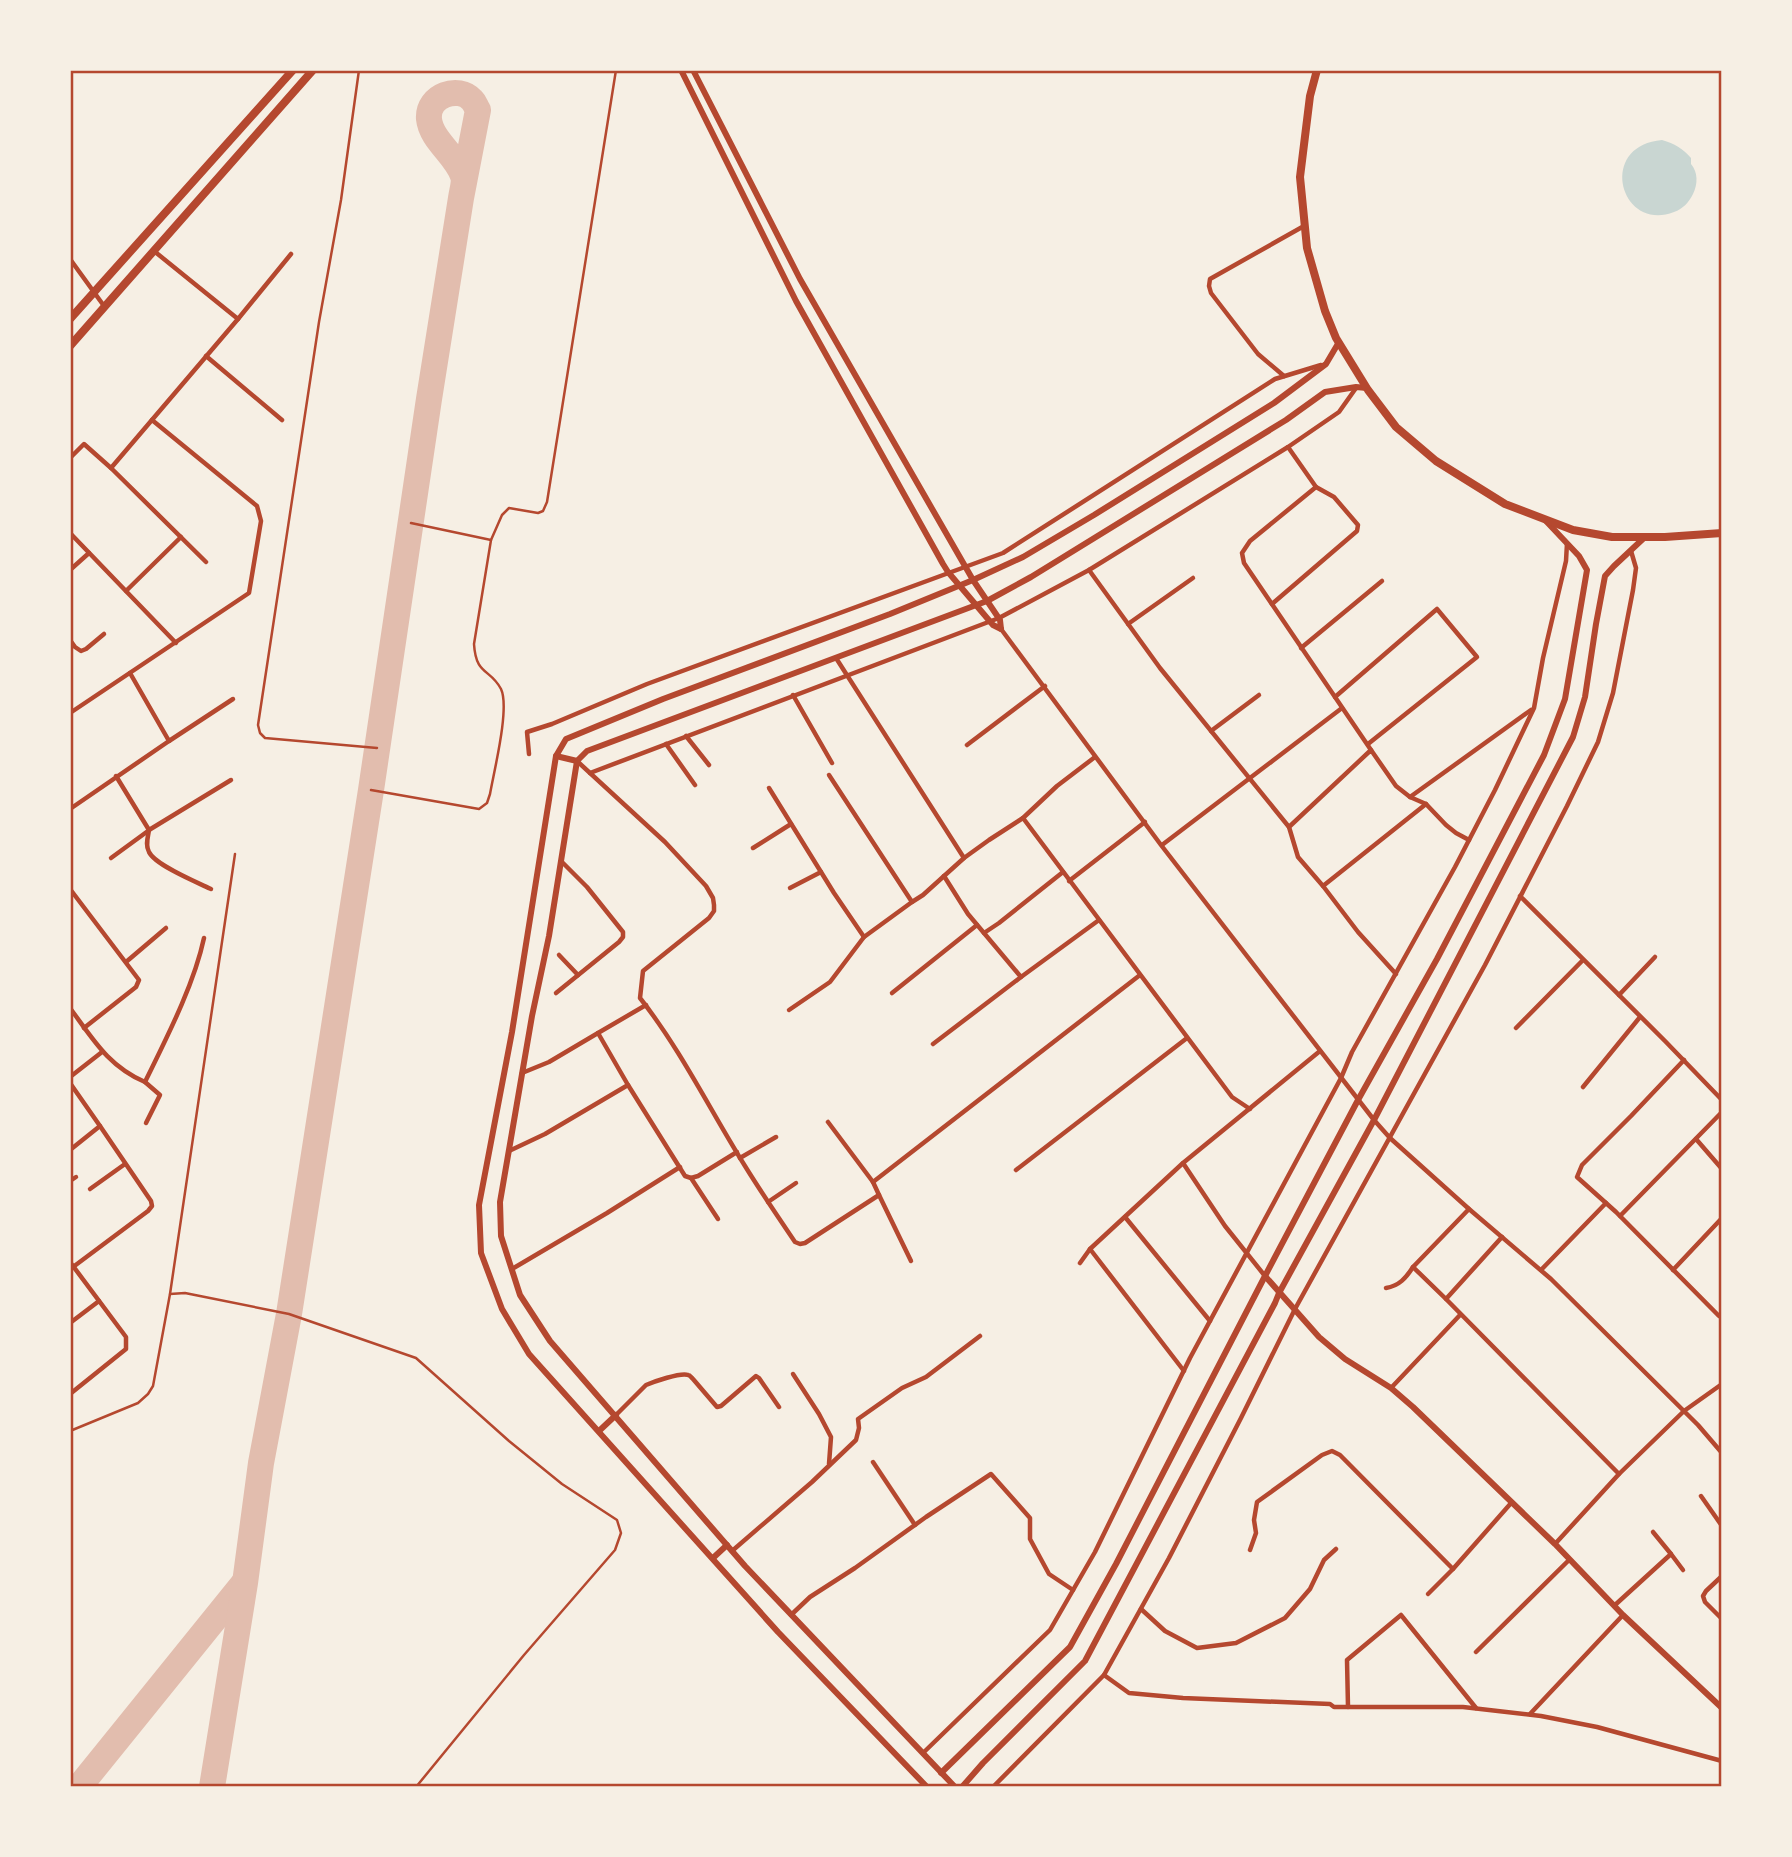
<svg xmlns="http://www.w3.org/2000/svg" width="1792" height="1857" font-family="Poppins,sans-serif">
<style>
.water{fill:#c9d6d2}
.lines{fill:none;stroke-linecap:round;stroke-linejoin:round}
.taxiway{stroke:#e2bdae;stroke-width:26}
.service{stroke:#b5482f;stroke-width:2.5}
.minor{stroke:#b5482f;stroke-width:4.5}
.tertiary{stroke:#b5482f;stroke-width:6}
.primary{stroke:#b5482f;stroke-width:8}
.neatline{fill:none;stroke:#b5482f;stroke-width:2.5}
</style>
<rect width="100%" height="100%" fill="#f6efe4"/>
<path class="water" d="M1662,140c13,4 20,8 29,18v6c7,8 7,20 2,30 -4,8 -10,15 -19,18 -53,21 -78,-66 -12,-72z"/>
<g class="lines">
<g class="taxiway">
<path d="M79,1787l164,-203"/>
<path d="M212,1787l33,-204 16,-120 28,-149 82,-524 58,-391 32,-201 17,-88c-2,-3 -3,-7 -6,-10 -13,-15 -45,-5 -43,19 2,21 28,37 34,57 2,6 -1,15 -2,22"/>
</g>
<g class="service">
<path d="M359,70l-18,130 -22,122 -61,403 2,8 5,5 112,10"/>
<path d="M491,540l11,-25 7,-7 29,5 5,-2 4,-9 69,-432"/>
<path d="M371,790l108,19 8,-6 3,-9c4,-23 20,-86 11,-105 -11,-21 -25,-13 -27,-45l17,-104 -80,-17"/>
<path d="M170,1294l15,-1 104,21 127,44 93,83 53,43 55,36 4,13 -6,17 -91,105 -108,132"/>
<path d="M70,1431l68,-28 10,-9 5,-8 17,-92 65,-440"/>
<path d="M787,1787h27"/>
</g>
<g class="minor">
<path d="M154,251l84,68 53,-65"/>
<path d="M70,259l34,47"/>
<path d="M206,356l76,64"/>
<path d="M1284,376l-26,-22 -47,-61 -2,-7 1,-7 94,-53"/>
<path d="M1288,447l28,40 -66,54 -8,12 2,10 127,187"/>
<path d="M70,458l14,-14 27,24"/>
<path d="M70,533l106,110"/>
<path d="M206,562l-95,-94 127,-149"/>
<path d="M70,570l19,-17"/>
<path d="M1089,570l71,98 129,159"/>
<path d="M126,591l55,-54"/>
<path d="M1272,604l85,-73 1,-6 -24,-28 -18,-10"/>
<path d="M1128,624l65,-46"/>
<path d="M1001,629l160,216 213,275 16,18 79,71 82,70 147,146 24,28"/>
<path d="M70,640l5,7 6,4 5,-2 18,-15"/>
<path d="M1301,648l81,-67"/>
<path d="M836,658l128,200 25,-18 34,-22"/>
<path d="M130,673l39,68 64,-42"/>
<path d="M793,695l39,68"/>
<path d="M1335,697l102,-88 40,48 -109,87"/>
<path d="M70,713l179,-120 12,-72 -4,-15 -105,-86"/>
<path d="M1211,731l48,-36"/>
<path d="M686,736l23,29"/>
<path d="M666,744l29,41"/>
<path d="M967,745l78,-59"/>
<path d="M529,754l-2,-22 25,-8 95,-40 356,-131 272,-174 46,-14"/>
<path d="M1095,757l-38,29 -34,32 209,279 18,12"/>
<path d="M577,761l88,81 41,44 7,12 1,7v6l-5,7 -66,53 -3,27c41,52 70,112 105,168 16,26 33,51 50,76l5,2 5,-1 74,-48 -6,-13 -45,-60"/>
<path d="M590,773l409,-155 90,-48 199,-123 51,-35 17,-24"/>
<path d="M829,775l83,127 11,-7 41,-37"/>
<path d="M116,776l33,54 82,-50"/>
<path d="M769,788l65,105 30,44"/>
<path d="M1410,797l-14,-11 -25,-36 -82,77 9,30 25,29 103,-82"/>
<path d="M70,809l99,-68"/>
<path d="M149,830c-1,7 -4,15 0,22 6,13 47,30 62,37"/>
<path d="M1469,840l-13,-7 -10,-8 -20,-21 -16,-7 121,-87"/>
<path d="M1162,845l180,-137"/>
<path d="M753,848l38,-24"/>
<path d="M111,858l37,-27"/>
<path d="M944,876l24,38 53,63 78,-57"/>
<path d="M1069,881l76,-59"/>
<path d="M1323,886l35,46 38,42"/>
<path d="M790,888l31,-16"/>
<path d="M70,889l69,91 -3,7 -52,41"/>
<path d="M1520,896l145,145 57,59"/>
<path d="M984,933l15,-10 64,-51"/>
<path d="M559,955l19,20"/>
<path d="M126,962l40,-34"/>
<path d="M556,993l63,-51 4,-5v-5l-36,-45 -26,-26"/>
<path d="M892,993l85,-68"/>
<path d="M1619,995l36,-38"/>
<path d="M70,1008c23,31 38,58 75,74 21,-43 49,-97 59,-144"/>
<path d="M789,1010l41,-28 34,-45 48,-35"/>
<path d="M1516,1028l67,-68"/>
<path d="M598,1033l48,-28"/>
<path d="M933,1044l88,-67"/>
<path d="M1684,1060l-53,56 -49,49 -5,12 39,35 103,104 3,-3"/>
<path d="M70,1077l32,-25"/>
<path d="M145,1082l15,13 -14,28"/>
<path d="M70,1083l30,43 -30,24"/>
<path d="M628,1085l57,91 6,2 7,-2 39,-24"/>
<path d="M1583,1087l57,-70"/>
<path d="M1696,1139l26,30"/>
<path d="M509,1151l36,-17 83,-49 -30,-52 -49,29 -27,11"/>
<path d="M740,1158l36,-21"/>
<path d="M1183,1163l42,63 40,50"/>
<path d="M1016,1170l171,-132"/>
<path d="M691,1178l27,41"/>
<path d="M70,1181l6,-4"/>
<path d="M873,1182l267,-207"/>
<path d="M90,1189l35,-25"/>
<path d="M879,1195l32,66"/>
<path d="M768,1202l28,-19"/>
<path d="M1620,1216l102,-104"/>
<path d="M1125,1217l85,104"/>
<path d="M1502,1237l-56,62 173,175"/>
<path d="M1090,1249l94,122"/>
<path d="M70,1262l56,75v12l-56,45"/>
<path d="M1080,1263l10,-14 93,-86 137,-112"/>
<path d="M73,1267l75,-56 4,-5 -1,-5 -51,-75"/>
<path d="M512,1269l95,-56 73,-46"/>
<path d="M1541,1270l65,-67"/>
<path d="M1673,1270l49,-52"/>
<path d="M1386,1288c13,-2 20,-10 27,-21"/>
<path d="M1446,1299l-33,-32 56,-58"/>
<path d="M70,1323l29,-22"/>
<path d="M793,1374l26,40 12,23 -2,27"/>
<path d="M1391,1388l69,-73"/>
<path d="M616,1415l30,-30c7,-3 35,-13 42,-10 2,0 3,2 5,4l24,28 4,-1 35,-30 3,2 20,29"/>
<path d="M873,1462l42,63"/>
<path d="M1701,1496l21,30"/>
<path d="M1653,1532l18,22"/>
<path d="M1555,1544l64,-70 65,-63 38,-27"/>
<path d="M1250,1550l6,-17 -2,-13 3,-18 65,-47 10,-4 8,4 113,114 59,-67"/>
<path d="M732,1551l80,-69 44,-42 3,-12 -1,-9 44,-31 24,-11 54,-41"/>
<path d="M1722,1576l-16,15 -3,5 2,6 17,17"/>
<path d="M1428,1594l25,-25"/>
<path d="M1615,1605l56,-51 12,16"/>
<path d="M1141,1609l24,22 32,17 39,-5 49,-25 25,-29 14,-29 12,-11"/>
<path d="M791,1615l19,-18 45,-29 71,-51 65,-43 39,44v21l19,35 24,16"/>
<path d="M1476,1652l93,-92"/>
<path d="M1104,1675l25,18 54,5 147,6 4,3h129l78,9 56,11 125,34"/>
<path d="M1348,1707l-1,-47 54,-45 75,93"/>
<path d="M1530,1714l93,-99"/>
<path d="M923,1753l127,-123 45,-78 95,-194 151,-280 11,-26 103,-185 40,-77 39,-82 9,-50 23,-97 1,-18"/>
<path d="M993,1787l111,-112 65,-117 72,-140 54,-109 190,-344 82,-159 31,-64 15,-49 20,-103 3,-22 -5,-17"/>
</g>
<g class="tertiary">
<path d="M681,70l115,231 147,263 5,8 45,53 8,4"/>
<path d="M693,70l107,209 173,301 27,40 1,9"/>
<path d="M556,756l21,5"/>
<path d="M1265,1276l54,61 26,22 46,29 22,19 142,137 68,71 99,93"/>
<path d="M599,1431l17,-16"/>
<path d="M713,1558l14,-13"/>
<path d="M941,1773l129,-126 46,-83 149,-288 93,-176 79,-141 107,-204 21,-56 22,-129 -8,-14 -34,-36"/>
<path d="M927,1787l-149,-155 -249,-278 -27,-45 -21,-56 -2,-48 33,-173 44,-276 10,-17 97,-40 227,-85 83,-34 50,-23 71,-42 180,-112 52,-39 13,-22"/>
<path d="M955,1787l-210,-221 -195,-225 -30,-46 -19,-59 -1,-34 32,-186 17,-80 28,-175 10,-10 400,-150 44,-24 255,-157 39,-28 31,-5 11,1"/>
<path d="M962,1787l21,-24 102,-102 190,-358 4,-10 95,-173 199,-383 12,-40 11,-73 9,-48 9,-10 31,-29"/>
</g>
<g class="primary">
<path d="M1317,70l-7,26 -10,81 7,71 18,63 11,27 32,52 28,37 40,34 69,43 68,26 39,7h53l57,-4"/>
<path d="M70,319l223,-249"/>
<path d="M70,346l243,-276"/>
</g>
</g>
<rect width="1792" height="1857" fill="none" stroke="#f6efe4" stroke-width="144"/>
<rect x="72" y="72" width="1648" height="1713" class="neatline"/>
</svg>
